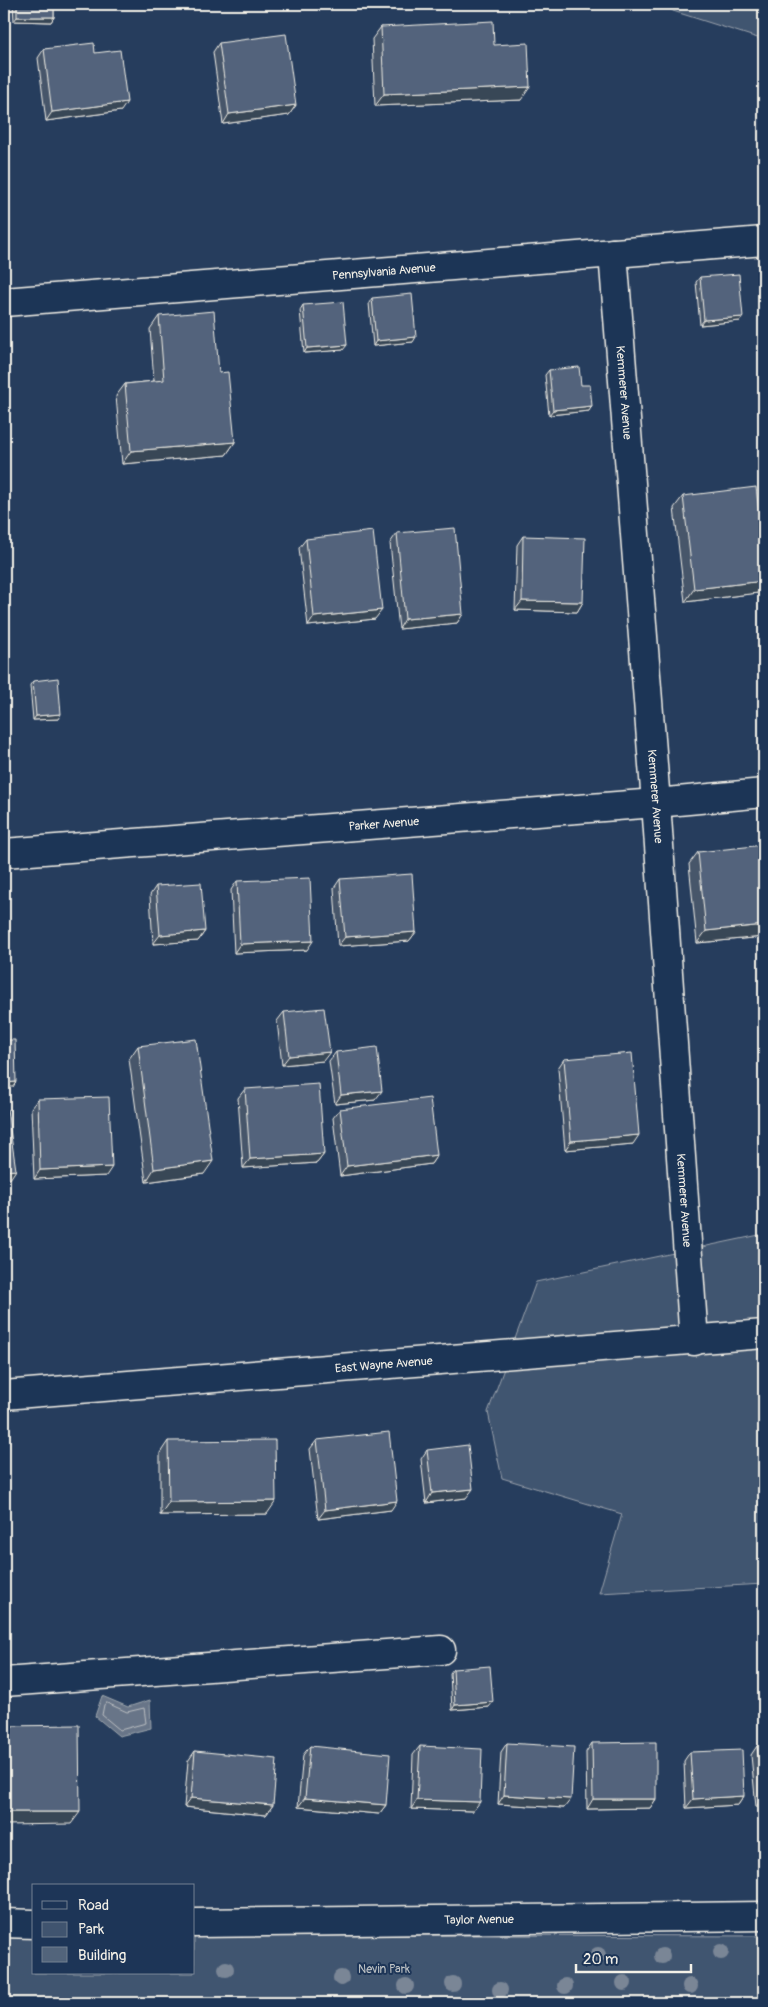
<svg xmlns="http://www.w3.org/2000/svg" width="768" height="2007" font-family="Pangolin,sans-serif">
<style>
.green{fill:#40546f;stroke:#9aa2ac}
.water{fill:#677588;stroke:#9fa7ae}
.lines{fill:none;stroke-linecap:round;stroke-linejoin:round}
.shore{stroke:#bcbfc2;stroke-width:1}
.minor-casing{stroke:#f4f1e8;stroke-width:31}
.minor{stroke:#1d3557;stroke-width:28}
.tree{fill:#7a8696}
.wall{fill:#47566a;stroke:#f4f1e8}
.shaded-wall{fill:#394656;stroke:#f4f1e8}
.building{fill:#52647b;stroke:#f4f1e8}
.labels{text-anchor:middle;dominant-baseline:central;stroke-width:4;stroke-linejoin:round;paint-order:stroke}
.street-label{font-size:12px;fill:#f4f1e8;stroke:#1d3557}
.park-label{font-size:12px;fill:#bec2c4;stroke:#1d3557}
</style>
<rect width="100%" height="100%" fill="#263d5d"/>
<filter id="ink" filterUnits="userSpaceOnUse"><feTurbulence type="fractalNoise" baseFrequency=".02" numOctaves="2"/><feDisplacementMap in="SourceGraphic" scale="10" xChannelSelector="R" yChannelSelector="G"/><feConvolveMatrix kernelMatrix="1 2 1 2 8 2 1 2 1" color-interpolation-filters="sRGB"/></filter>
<g filter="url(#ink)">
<g class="green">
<path d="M664,4h100v36l-91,-29z"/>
<path d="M764,1234v350l-165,9 23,-79 -120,-36 -14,-66 48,-130z"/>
<path d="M444,1935l320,1v67h-760v-65h30v35h160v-36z"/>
</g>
<path class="water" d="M102,1696l26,11 22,-7 1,28 -32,8 -24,-20z"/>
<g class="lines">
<path class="shore" d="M107,1703l20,9 17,-4 2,15 -26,7 -18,-15 2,-10z"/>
<g class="minor-casing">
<g id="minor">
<path id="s1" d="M613,253l43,550 38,538"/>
<path id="s2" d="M4,302l760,-61"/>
<path id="s3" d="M4,853l652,-50 108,-10"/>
<path id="s4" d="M4,1395l760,-61"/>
<path d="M4,1682l437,-32"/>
<path d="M4,1923l30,1"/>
<path id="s5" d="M194,1923l570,-7"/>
</g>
</g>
<use href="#minor" class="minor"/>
</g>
<g class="tree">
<circle cx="721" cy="1952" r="8"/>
<circle cx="598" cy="1955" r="8"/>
<circle cx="662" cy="1956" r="8"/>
<circle cx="226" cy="1969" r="8"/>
<circle cx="341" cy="1978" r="8"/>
<circle cx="624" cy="1983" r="8"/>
<circle cx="453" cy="1984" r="8"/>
<circle cx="406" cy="1986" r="8"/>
<circle cx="565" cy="1986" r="8"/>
<circle cx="690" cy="1986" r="8"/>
<circle cx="500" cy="1990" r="8"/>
</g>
<g class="wall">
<path d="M13,4h41v13l-3,5 -37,-1z"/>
<path d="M381,27l113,18 27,55 -146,6 -3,-67z"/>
<path d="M219,43l77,62 -7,10 -66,9 -10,-72z"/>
<path d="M44,49l51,4 26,58 -75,10 -8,-63z"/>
<path d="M700,277l40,44 -40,4 -4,-43z"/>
<path d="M372,298l41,44 -40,4 -4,-43z"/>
<path d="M303,305l40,45 -39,3 -4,-43z"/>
<path d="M159,316l60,57 16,69 -9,13 -104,9 -6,-68 9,-12 29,-3 -4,-52z"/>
<path d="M549,370l32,15 8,26 -40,4 -4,-40z"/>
<path d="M683,496l75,97 -73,9 -11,-94z"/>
<path d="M397,533l66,81 -6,9 -58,6 -9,-86z"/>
<path d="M523,536l60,66 -6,10 -62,-2 2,-65z"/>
<path d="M306,539l69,80 -67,7 -9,-78z"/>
<path d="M33,681l25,38 -25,1 -3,-35z"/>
<path d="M698,852l66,85 -67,6 -8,-79z"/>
<path d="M340,879l76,53 -7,9 -71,5 -4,-58z"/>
<path d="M237,881l70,69 -73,3 -3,-63z"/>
<path d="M156,886l49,45 -7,10 -45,3 -3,-49z"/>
<path d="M284,1012l39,49 -41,4 -5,-44z"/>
<path d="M138,1046l66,128 -58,8 -17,-123z"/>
<path d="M336,1052l39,48 -40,4 -6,-43z"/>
<path d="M564,1059l69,85 -68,6 -7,-82z"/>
<path d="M245,1089l79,65 -7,9 -74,5 -5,-70z"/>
<path d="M38,1099l68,77 -72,3 -3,-71z"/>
<path d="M340,1109l97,46 -6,9 -91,12 -7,-58z"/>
<path d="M317,1440l74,70 -73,9 -8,-70z"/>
<path d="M168,1441l99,73 -107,1v-62z"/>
<path d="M427,1450l39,48 -40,5 -5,-44z"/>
<path d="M453,1669l36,38 -37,3 -2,-37z"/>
<path d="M507,1743l57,65 -66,-4 3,-52z"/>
<path d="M592,1743l64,56 -6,9 -63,1 -1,-57z"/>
<path d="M764,1745v61l-8,1 -5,-52 6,-9z"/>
<path d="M310,1746l76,59 -7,9 -81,-7 5,-52z"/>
<path d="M420,1746l53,65 -62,-2 2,-54z"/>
<path d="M195,1751l78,54 -7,10 -82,-8 4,-46z"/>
<path d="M690,1752l54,44 -6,9 -52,3 -2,-47z"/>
</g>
<g class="shaded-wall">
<path d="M17,17h37l-3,5 -37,-1z"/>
<path d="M530,87l-9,13 -146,6 9,-12z"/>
<path d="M127,102l-6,9 -75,10 6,-9z"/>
<path d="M296,105l-7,10 -66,9 6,-10z"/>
<path d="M743,317l-3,4 -40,4 4,-5z"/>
<path d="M416,337l-3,5 -40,4 3,-5z"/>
<path d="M347,345l-4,5 -39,3 3,-5z"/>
<path d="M592,406l-3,5 -40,4 4,-5z"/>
<path d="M235,442l-9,13 -104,9 9,-13z"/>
<path d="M764,581v3l-6,9 -73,9 9,-13z"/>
<path d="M522,601l61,1 -6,10 -62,-2z"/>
<path d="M382,610l-7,9 -67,7 6,-9z"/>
<path d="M463,614l-6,9 -58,6 6,-10z"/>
<path d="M61,714l-3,5 -25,1 3,-4z"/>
<path d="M764,925v12l-67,6 9,-12z"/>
<path d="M205,931l-7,10 -45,3 7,-9z"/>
<path d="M416,932l-7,9 -71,5 7,-9z"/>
<path d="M313,941l-6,9 -73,3 6,-9z"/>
<path d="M330,1052l-7,9 -41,4 7,-9z"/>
<path d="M16,1082l-3,5h-9v-4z"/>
<path d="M382,1091l-7,9 -40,4 6,-9z"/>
<path d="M639,1135l-6,9 -68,6 6,-9z"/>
<path d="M324,1154l-7,9 -74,5 7,-9z"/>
<path d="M437,1155l-6,9 -91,12 7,-10z"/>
<path d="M213,1161l-9,13 -58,8 8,-13z"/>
<path d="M112,1167l-6,9 -72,3 6,-9z"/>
<path d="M16,1170l-6,9 -6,1v-9z"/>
<path d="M473,1489l-7,9 -40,5 6,-10z"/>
<path d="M276,1501l-9,13 -107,1 9,-13z"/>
<path d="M397,1501l-6,9 -73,9 7,-9z"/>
<path d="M493,1702l-4,5 -37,3 3,-5z"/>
<path d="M504,1795l67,4 -7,9 -66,-4z"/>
<path d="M744,1796l-6,9 -52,3 7,-9z"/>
<path d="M763,1797h1v9l-8,1z"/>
<path d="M191,1798l82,7 -7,10 -82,-8z"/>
<path d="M305,1798l81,7 -7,9 -81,-7z"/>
<path d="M593,1799h63l-6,9 -63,1z"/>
<path d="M417,1800l63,2 -7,9 -62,-2z"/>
<path d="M4,1812h76l-9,12 -67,1z"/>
</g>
<g class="building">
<rect x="17" y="4" width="37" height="13"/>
<path d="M493,21l1,24 34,-2 2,44 -146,7 -3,-67z"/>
<path d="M286,34l10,71 -67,9 -10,-71z"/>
<path d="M94,43l1,10 25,-3 7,52 -75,10 -8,-63z"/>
<path d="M739,274l4,43 -39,3 -4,-43z"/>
<path d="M412,294l4,43 -40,4 -4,-43z"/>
<path d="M343,302l4,43 -40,3 -4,-43z"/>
<path d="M214,311l5,62 9,-1 7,70 -104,9 -6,-67 39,-4 -5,-64z"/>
<path d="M579,367l2,18h9l2,21 -39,4 -4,-40z"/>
<path d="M756,487l8,69v25l-70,8 -11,-93z"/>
<path d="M455,528l8,86 -58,5 -8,-86z"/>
<path d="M373,531l9,79 -68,7 -8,-78z"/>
<path d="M523,536l62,2 -2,64 -61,-1z"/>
<path d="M58,678l3,36 -25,2 -3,-35z"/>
<path d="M764,845v80l-58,6 -8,-79z"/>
<path d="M412,874l4,58 -71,5 -5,-58z"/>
<path d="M310,878l3,63 -73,3 -3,-63z"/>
<path d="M201,883l4,48 -45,4 -4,-49z"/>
<path d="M324,1008l6,44 -41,4 -5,-44z"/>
<path d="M196,1039l17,122 -59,8 -16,-123z"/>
<path d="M4,1040h11l1,42 -12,1z"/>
<path d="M377,1047l5,44 -41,4 -5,-43z"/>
<path d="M632,1053l7,82 -68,6 -7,-82z"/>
<path d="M319,1084l5,70 -74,5 -5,-70z"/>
<path d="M109,1097l3,70 -72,3 -2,-71z"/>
<path d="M430,1098l7,57 -90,11 -7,-57z"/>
<path d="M4,1109h3l9,61 -12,1z"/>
<path d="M389,1432l8,69 -72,9 -8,-70z"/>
<path d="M275,1440l1,61 -107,1 -1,-61z"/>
<path d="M468,1445l5,44 -41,4 -5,-43z"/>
<path d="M490,1666l3,36 -38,3 -2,-36z"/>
<path d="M79,1725l1,87h-76v-86z"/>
<path d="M656,1742v57h-63l-1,-56z"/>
<path d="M507,1743l67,4 -3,52 -67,-4z"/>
<path d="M764,1745v52h-1l-6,-51z"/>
<path d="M310,1746l80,8 -4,51 -81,-7z"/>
<path d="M420,1746l62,3 -2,53 -63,-2z"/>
<path d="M742,1750l2,46 -51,3 -3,-47z"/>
<path d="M195,1751l82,8 -4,46 -82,-7z"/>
</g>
</g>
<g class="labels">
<g class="street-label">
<text stroke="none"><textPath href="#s2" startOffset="381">Pennsylvania Avenue</textPath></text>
<text stroke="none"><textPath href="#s1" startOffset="140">Kemmerer Avenue</textPath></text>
<text stroke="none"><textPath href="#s1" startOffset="545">Kemmerer Avenue</textPath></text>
<text stroke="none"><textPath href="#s3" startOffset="381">Parker Avenue</textPath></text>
<text stroke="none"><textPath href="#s1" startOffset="950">Kemmerer Avenue</textPath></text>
<text stroke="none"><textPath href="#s4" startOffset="381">East Wayne Avenue</textPath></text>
<text stroke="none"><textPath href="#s5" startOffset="285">Taylor Avenue</textPath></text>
</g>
<g class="park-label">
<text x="384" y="1969">Nevin Park</text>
</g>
</g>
<rect width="768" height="2007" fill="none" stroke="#1d3557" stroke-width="20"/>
<rect x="10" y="10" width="748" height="1987" fill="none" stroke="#f4f1e8" stroke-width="2" filter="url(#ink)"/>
<rect x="32" y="1884" width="162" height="90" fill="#1d3557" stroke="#738091"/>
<rect x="42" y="1901" width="25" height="8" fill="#1d3557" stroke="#738091"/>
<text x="78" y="1910" font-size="15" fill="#f4f1e8">Road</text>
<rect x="42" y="1922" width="25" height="15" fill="#40546f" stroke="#738091"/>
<text x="78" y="1934" font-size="15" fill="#f4f1e8">Park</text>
<rect x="42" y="1947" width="25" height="15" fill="#52647b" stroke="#738091"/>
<text x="78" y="1960" font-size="15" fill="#f4f1e8">Building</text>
<path d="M576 1964v8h115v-8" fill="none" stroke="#f4f1e8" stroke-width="2.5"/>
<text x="583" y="1964" font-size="15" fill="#f4f1e8" stroke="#1d3557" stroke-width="4" paint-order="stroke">20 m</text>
</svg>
